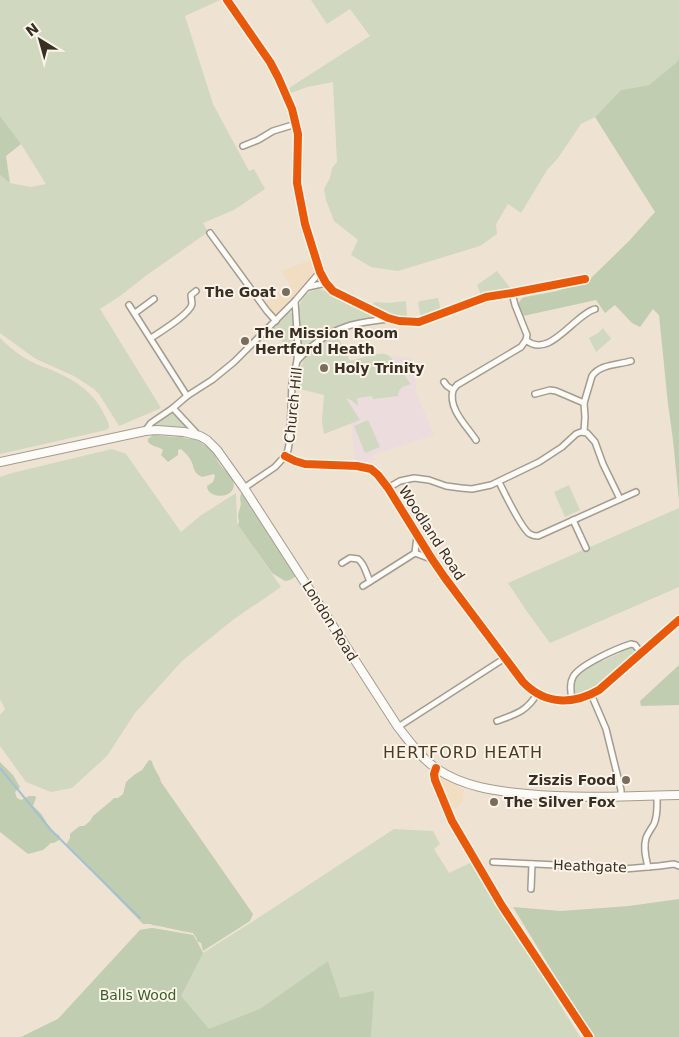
<svg xmlns="http://www.w3.org/2000/svg" width="679" height="1037" font-family="'DejaVu Sans',sans-serif">
<style>
.built{fill:#f1ddc2}
.education{fill:#ecdcde}
.green{fill:#d0d8bf}
.forest{fill:#c1cdb0}
.lines{fill:none;stroke-linecap:round;stroke-linejoin:round}
.stream{stroke:#a3c1cf;stroke-width:2}
.minor-casing{stroke:#a49c8f;stroke-width:8}
.secondary-casing{stroke:#a49c8f;stroke-width:10}
.minor{stroke:#fcfbf8;stroke-width:5}
.secondary{stroke:#fcfbf8;stroke-width:8}
.cycleway-casing{stroke:#fcf4e8;stroke-width:11}
.cycleway{stroke:#e8590c;stroke-width:8}
.poi-dot{fill:#776e60;stroke:#fcf4e8;stroke-width:2}
.labels{text-anchor:middle;dominant-baseline:central;stroke-width:4;stroke-linejoin:round;paint-order:stroke}
.poi-label{font-size:14px;font-weight:bold;fill:#372f23;stroke:#fcf4e8;text-anchor:start}
.street-label{font-size:14px;fill:#372f23;stroke:#fcf4e8}
.park-label{font-size:14px;fill:#375f29;stroke:#fcf4e8}
.quarter-label{font-size:16px;letter-spacing:1px;fill:#4c3b22;stroke:#fcf4e8}
</style>
<rect width="100%" height="100%" fill="#eee2d2"/>
<g class="built">
<path d="M313,259l4,9 -2,5 -41,44 -11,-14 28,-16 -10,-16z"/>
<path d="M440,775l24,15 -2,13 -9,6 -12,-18 -4,-10 1,-3z"/>
</g>
<path class="education" d="M377,354l36,4 4,37 17,40 -59,19 -5,10 -15,-3 -4,-38 8,-3 -13,-23z"/>
<g class="green">
<path d="M0,0h220l-35,16 28,88 36,67 5,-2 11,20 -31,21 -31,13 5,9 -61,43 -27,21 -20,13 61,99 -42,18 -20,-32 -5,-5 -20,-13 -38,-17 -36,-26v-158l10,8 21,4 15,-3 -25,-40 -21,-28z"/>
<path d="M311,0h368v56l-2,6 -28,23 -28,5 -26,27 -14,7 -23,34 -11,12 -26,43 -13,-9 -12,20 1,10 -17,12 -82,25 -27,-4 -20,-12 7,-15 -24,-19 -8,-21 -2,-11 6,-11 2,-10 5,-6 -4,-80 -26,5 -16,6 -2,-5 81,-52 -20,-27 -23,15z"/>
<path d="M497,271l15,19 -31,5 -4,-10z"/>
<path d="M320,289l48,22 4,3v3l-53,21 -17,13h-1c-2,-21 -11,-59 19,-62z"/>
<path d="M438,298l3,13 -20,7 -3,-15 2,-2z"/>
<path d="M406,301l1,16 -1,1 -12,-2 -21,-10 1,-4 14,1z"/>
<path d="M289,312l5,2c1,12 6,29 -1,40l-21,-25z"/>
<path d="M603,328c2,4 7,8 8,11l-15,13 -7,-14 9,-5z"/>
<path d="M337,335l13,26c9,-2 26,-9 35,-7 8,2 20,23 26,30l-9,3 -3,4 -1,5 -25,3 -1,-3 -15,2 1,8 -7,-6 -5,-2 14,22 -36,14 -2,-12 2,-27 -28,-7c-1,-5 1,-10 3,-15 6,-23 19,-27 38,-38z"/>
<path d="M0,338c10,10 21,19 34,25 7,4 15,5 22,9 20,9 35,19 46,38 3,7 7,11 7,18l-3,2 -106,24z"/>
<path d="M172,412l16,15v2l-23,-3 -12,1v-2z"/>
<path d="M368,420l12,27 -15,6 -11,-27z"/>
<path d="M112,449l14,5 55,78 19,-16 36,-23 1,30 44,64 -47,32 -52,42 -47,52 -28,43 -35,32 -21,4 -25,-10 -26,-36v-31l5,-6 -5,-10v-222l12,-4z"/>
<path d="M569,485l11,25 -15,7 -11,-25z"/>
<path d="M679,508v79l-129,56 -22,-30 -20,-30z"/>
<path d="M632,646c5,4 4,8 1,12l-34,30 -5,3 -13,5 -7,-2c-7,-20 12,-28 27,-34l2,1 17,-8 1,-3z"/>
<path d="M394,829l39,2 7,13 -6,5 15,24 23,-11 108,175h-559l37,-18 82,-89 12,-2 41,7 10,18 52,-33z"/>
</g>
<g class="forest">
<path d="M679,56v444l-6,-60 -5,-36 -9,-89 -6,-6 -13,18 -8,-4 -17,-18 -10,8 -9,-13 -73,16c-4,-7 -8,-15 2,-19l32,-6 13,-5 15,-2 44,-43 26,-29 -60,-95 26,-27 28,-5 28,-23z"/>
<path d="M0,116l21,28 -15,12 4,27 -10,-8z"/>
<path d="M153,435c8,0 20,3 28,1 8,5 8,1 14,3 5,2 12,8 16,11 4,4 5,9 8,13 3,6 10,9 13,15 10,21 -25,23 -25,8l6,-4 2,-6 -1,-2 -12,3c-10,-5 -7,-10 -12,-18 -2,-4 -6,-7 -9,-10l-3,1v5l-10,7 -7,-7 2,-5c-5,-4 -11,-3 -15,-8v-3z"/>
<path d="M241,493h3l3,4 37,62 4,3v3c6,4 8,5 7,12l-5,3 -5,1 -13,-8 -34,-48 1,-3 -1,-7 3,-11 -1,-5z"/>
<path d="M679,665v40l-38,1 -1,-5z"/>
<path d="M149,760l3,1c1,8 8,14 9,21l92,132 -3,7 -47,30 -2,-8 -4,-2 6,12 -22,43 28,33 51,-20 68,-48 12,37 34,-7 -3,46h-350l37,-18 82,-89 12,-2 41,7 4,6v-2l-4,-6c-14,-2 -27,-6 -41,-8l-1,-1h-8l-77,-79 4,-7v-4l2,-2 8,-6h4l6,-5 3,-5 18,-15 3,-3h4l5,-4 3,-12 8,-7 8,-5z"/>
<path d="M0,762l13,13 7,12 -5,5 2,6 4,2 8,-4h6l1,2 -3,8c3,3 6,5 9,9 3,5 7,13 12,17 2,2 5,2 6,5l-1,3 -5,3h-3l-8,7 -15,4 -28,-22z"/>
<path d="M679,899v138h-85l-37,-58 -44,-72 48,4 68,-5z"/>
</g>
<g class="lines">
<path class="stream" d="M0,768l51,62 89,88"/>
<g class="minor-casing">
<g id="minor">
<path d="M227,0l43,62 8,15 14,32 6,25 -1,49 8,41 15,48 6,11 7,8 55,27 11,3 20,1 67,-25 26,-4 73,-14"/>
<path d="M243,146l15,-6 15,-9 23,-7"/>
<path d="M210,233l57,78 9,10"/>
<path d="M308,287l18,-4"/>
<path d="M129,305l58,91"/>
<path d="M135,313l19,-14"/>
<path d="M151,338c9,-6 39,-24 41,-34 0,-1 -1,-8 -1,-9l5,-4"/>
<path d="M526,340c23,20 48,-25 69,-31"/>
<path d="M297,361c12,-14 30,-28 48,-34 13,-5 29,-6 43,-8"/>
<path d="M444,382l3,4 6,4c-5,19 13,35 23,50"/>
<path d="M453,390l4,-5 64,-38 5,-7 1,-5 -12,-30 -3,-12"/>
<path d="M535,394l15,-4 6,1 28,12"/>
<path d="M173,408l26,28"/>
<path d="M145,431l6,-8 22,-15 14,-12 25,-16 22,-18 61,-61 25,-29"/>
<path d="M584,432l1,-15 -1,-14 8,-27c8,-12 26,-11 39,-15"/>
<path d="M285,456l10,5 10,3 52,2 14,3 7,6 10,13 44,71 13,19 78,104c22,23 50,23 76,8l80,-70"/>
<path d="M499,482c5,10 23,48 31,52 3,2 4,2 8,2l98,-44"/>
<path d="M244,488l31,-21 10,-11 3,-6 2,-12 2,-56 5,-21 1,-15 -3,-45"/>
<path d="M388,488l12,-7 14,-3 15,2 17,6 15,2 11,1 19,-4 48,-23 23,-15 14,-13 5,-2 6,1 8,9 8,22 17,35"/>
<path d="M573,520l13,28"/>
<path d="M415,553l16,6"/>
<path d="M415,553l2,-17"/>
<path d="M342,563l8,-5 8,1c7,5 8,15 12,22"/>
<path d="M363,586l52,-33"/>
<path d="M591,694l15,35 15,61v6"/>
<path d="M572,700c-1,-8 -3,-16 1,-23 6,-12 45,-29 58,-33l4,1 6,8"/>
<path d="M497,721c19,-7 29,-9 40,-27"/>
<path d="M398,727l107,-69"/>
<path d="M493,862l64,3 27,3 17,1h23l35,-3 15,-2 5,2"/>
<path d="M648,867c-2,-9 -5,-19 -2,-29 2,-5 5,-9 8,-14 4,-9 3,-18 3,-28"/>
<path d="M531,889l1,-25"/>
</g>
</g>
<g class="secondary-casing">
<path id="secondary" d="M0,462l145,-31 12,-1 27,2 16,4 7,4 10,10 27,38 154,239c12,15 23,31 39,42 27,18 58,22 90,25 51,5 101,2 152,1"/>
</g>
<use href="#minor" class="minor"/>
<use href="#secondary" class="secondary"/>
<g class="cycleway-casing">
<g id="cycleway">
<path d="M227,0l43,62 8,15 14,32 6,25 -1,49 8,41 15,48 6,11 7,8 55,27 11,3 20,1 67,-25 26,-4 73,-14"/>
<path d="M285,456l10,5 10,3 52,2 14,3 7,6 10,13 44,71 13,19 78,104c22,23 50,23 76,8l80,-70"/>
<path d="M436,768l-2,6 1,6 17,41 50,85 87,131"/>
</g>
</g>
<use href="#cycleway" class="cycleway"/>
</g>
<g class="poi-dot">
<circle cx="286" cy="292" r="5"/>
<circle cx="245" cy="341" r="5"/>
<circle cx="324" cy="368" r="5"/>
<circle cx="626" cy="780" r="5"/>
<circle cx="494" cy="802" r="5"/>
</g>
<g class="labels">
<g class="poi-label">
<text x="276" y="292" text-anchor="end">The Goat</text>
<text x="255" y="333">The Mission Room<tspan x="255" dy="16">Hertford Heath</tspan></text>
<text x="334" y="368">Holy Trinity</text>
<text x="616" y="780" text-anchor="end">Ziszis Food</text>
<text x="504" y="802">The Silver Fox</text>
</g>
<g class="street-label">
<text transform="translate(293 405) rotate(-84)">Church Hill</text>
<text transform="translate(432 533) rotate(57)">Woodland Road</text>
<text transform="translate(330 621) rotate(58)">London Road</text>
<text transform="translate(590 866) rotate(2)">Heathgate</text>
</g>
<g class="park-label">
<text x="138" y="995">Balls Wood</text>
</g>
<g class="quarter-label">
<text x="463" y="752">HERTFORD HEATH</text>
</g>
</g>
<g transform="translate(40 40) rotate(323)" stroke="#fcf4e8" stroke-width="4" paint-order="stroke">
<path d="M0-4L9 19L0 12L-9 19Z" fill="#372f23"/>
<text y="-8" font-size="14" font-weight="bold" text-anchor="middle" fill="#372f23">N</text>
</g>
</svg>
